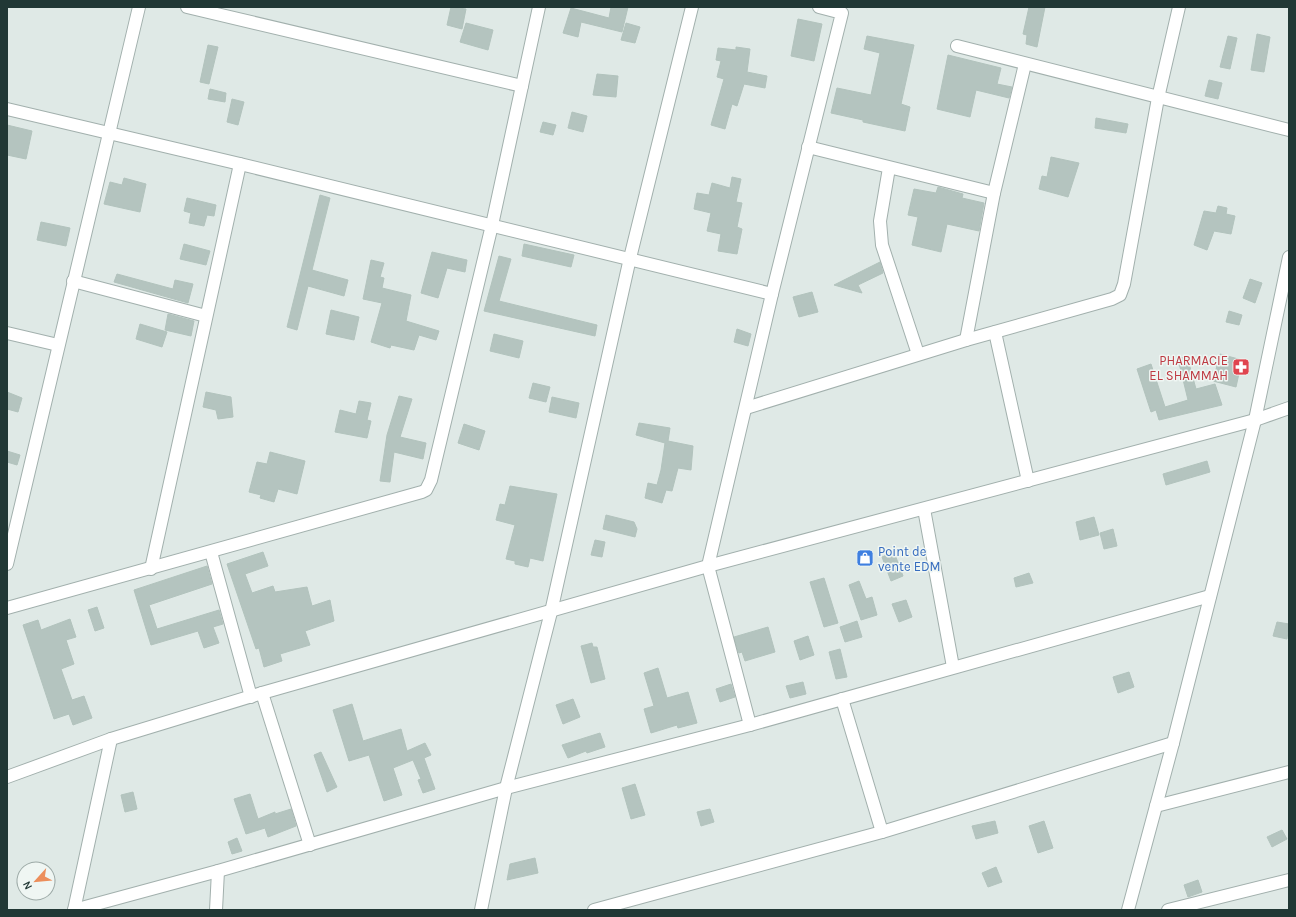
<svg xmlns="http://www.w3.org/2000/svg" width="1296" height="917" font-family="Karla,sans-serif">
<style>
.building{fill:#b4c4bf;stroke:#b2c3bd}
.lines{fill:none;stroke-linecap:round;stroke-linejoin:round}
.minor-casing{stroke:#a2b0ad;stroke-width:14}
.minor{stroke:#fff;stroke-width:12}
.labels{text-anchor:middle;dominant-baseline:central;stroke-width:3;stroke-linejoin:round;paint-order:stroke}
.health-label{font-size:13px;fill:#be3a42;stroke:#eff6f3;text-anchor:end}
.shop-label{font-size:13px;fill:#366cbe;stroke:#eff6f3;text-anchor:start}
</style>
<rect width="100%" height="100%" fill="#dfe9e6"/>
<g class="building">
<path d="M451,7l15,2 -4,20 -15,-4z"/>
<path d="M611,7h17l-6,25 -41,-10 -3,15 -15,-4 8,-25 38,10z"/>
<path d="M1029,7h16l-8,40 -11,-3 1,-9 -4,-1z"/>
<path d="M798,19l24,5 -8,37 -23,-5z"/>
<path d="M466,23l27,7 -5,20 -28,-8z"/>
<path d="M626,23l14,4 -5,16 -14,-3z"/>
<path d="M1257,34l13,3 -6,35 -13,-2z"/>
<path d="M867,36l47,9 -13,59 9,3 -5,24 -42,-9v-2l-32,-7 6,-25 34,7 9,-42 -16,-4z"/>
<path d="M1228,36l9,2 -7,31 -10,-2z"/>
<path d="M208,45l10,2 -9,37 -9,-2z"/>
<path d="M736,47l14,2 -3,23 20,4 -2,12 -21,-4 -7,22 -5,-2 -7,25 -14,-4 13,-46 -7,-2 4,-16 -5,-1 2,-12 18,2z"/>
<path d="M948,55l53,13 -4,16 15,3 -3,11 -33,-8 -6,27 -33,-8z"/>
<path d="M597,74l21,2 -2,21 -23,-2z"/>
<path d="M1209,80l13,3 -4,16 -13,-3z"/>
<path d="M210,89l16,4 -1,9 -17,-3z"/>
<path d="M232,99l12,3 -6,23 -11,-3z"/>
<path d="M572,112l15,4 -4,16 -15,-4z"/>
<path d="M1096,118l32,6 -2,9 -31,-5z"/>
<path d="M543,122l13,3 -3,10 -13,-3z"/>
<path d="M7,125l25,6 -6,28 -19,-4z"/>
<path d="M1051,157l28,6 -11,34 -29,-8 3,-13 5,1z"/>
<path d="M732,177l9,2 -5,23 6,1 -5,24 5,2 -5,25 -19,-3 3,-17 -14,-3 4,-18 -17,-4 3,-16 12,2 3,-12 18,5z"/>
<path d="M124,178l22,6 -6,28 -36,-8 6,-22 12,3z"/>
<path d="M938,187l25,7 -1,4 22,5 -5,28 -32,-7 -6,28 -29,-7 6,-28 -10,-2 6,-26 22,4z"/>
<path d="M320,195l10,3 -18,72 36,10 -4,16 -36,-10 -11,44 -10,-3z"/>
<path d="M187,198l29,7 -2,11 -7,-1 -3,11 -15,-3 2,-10 -7,-2z"/>
<path d="M1218,206l9,2 -1,6 9,2 -4,18 -17,-3 -7,19 -13,-5 10,-34 12,2z"/>
<path d="M41,222l29,6 -4,18 -29,-6z"/>
<path d="M184,244l26,7 -4,14 -26,-6z"/>
<path d="M524,244l50,11 -3,12 -49,-11z"/>
<path d="M432,252l35,8 -2,12 -18,-4 -9,30 -17,-5z"/>
<path d="M499,256l12,3 -12,42 98,24 -2,11 -111,-25z"/>
<path d="M371,260l13,3 -4,14 4,1 -2,10 29,7 -5,26 33,10 -3,9 -17,-5 -5,15 -23,-5 -1,3 -19,-6 11,-39 -19,-4z"/>
<path d="M880,262l3,11 -25,12 4,8 -28,-8z"/>
<path d="M117,274l56,15 2,-9 18,4 -5,19 -74,-21z"/>
<path d="M1250,279l12,4 -7,20 -12,-5z"/>
<path d="M812,292l6,20 -19,5 -6,-20z"/>
<path d="M331,310l28,7 -5,23 -28,-6z"/>
<path d="M1229,311l13,4 -3,10 -13,-3z"/>
<path d="M168,314l26,7 -3,15 -26,-6z"/>
<path d="M140,324l27,8 -5,15 -26,-8z"/>
<path d="M737,329l14,5 -3,12 -14,-4z"/>
<path d="M494,334l29,7 -4,17 -29,-7z"/>
<path d="M1220,354l22,6 -6,27 -23,-6z"/>
<path d="M1187,356l9,33 19,-5 7,21 -63,15 -3,-10 -5,2 -14,-43 14,-5 14,43 23,-7 -10,-41z"/>
<path d="M533,383l17,4 -4,15 -17,-4z"/>
<path d="M7,392l15,6 -4,14 -11,-3z"/>
<path d="M206,392l25,5 2,20 -15,2 -2,-9 -13,-3z"/>
<path d="M399,396l13,3 -12,38 26,6 -3,16 -29,-7 -4,30 -10,-1 7,-46z"/>
<path d="M552,397l27,6 -3,15 -27,-6z"/>
<path d="M359,401l12,2 -4,17 4,1 -4,17 -32,-6 5,-22 16,4z"/>
<path d="M639,423l31,5 -2,13 25,5 -2,24 -13,-2 -6,23 -6,-1 -4,13 -17,-5 3,-15 9,2 4,-15 4,-27 -29,-8z"/>
<path d="M464,424l21,7 -6,19 -21,-7z"/>
<path d="M7,451l13,4 -3,10 -10,-3z"/>
<path d="M270,452l35,9 -8,33 -19,-5 -4,13 -14,-4 1,-3 -12,-3 8,-30 10,2z"/>
<path d="M1207,461l3,11 -44,13 -3,-11z"/>
<path d="M510,486l47,8 -14,67 -13,-3 -2,9 -13,-3v-3l-9,-2 9,-34 -19,-5 4,-16 5,1z"/>
<path d="M606,515l28,7 3,7 -2,8 -32,-8z"/>
<path d="M1094,517l5,18 -19,5 -4,-18z"/>
<path d="M1113,529l4,17 -13,3 -4,-16z"/>
<path d="M595,540l10,2 -3,15 -11,-2z"/>
<path d="M263,552l5,14 -23,8 7,19 21,-7 2,6 32,-5 5,19 18,-6 4,21 -29,10 5,14 -30,9 2,7 -18,6 -5,-19 -3,1 -29,-85z"/>
<path d="M894,552l9,24 -12,5 -9,-24z"/>
<path d="M207,566l5,18 -63,21 8,24 62,-19 4,14 -10,3 6,16 -15,5 -6,-17 -47,14 -17,-55z"/>
<path d="M1029,573l4,10 -17,4 -2,-9z"/>
<path d="M824,578l14,45 -14,4 -14,-45z"/>
<path d="M859,581l7,18 6,-2 5,18 -16,5 -12,-35z"/>
<path d="M906,600l6,17 -13,5 -7,-18z"/>
<path d="M97,607l7,21 -9,3 -7,-21z"/>
<path d="M70,619l6,18 -10,3 8,24 -13,5 11,31 12,-4 8,22 -19,7 -4,-11 -15,5 -31,-94 15,-5 3,10z"/>
<path d="M857,621l5,16 -17,5 -5,-15z"/>
<path d="M1277,622l12,2 -2,15 -14,-3z"/>
<path d="M768,627l7,25 -30,9 -3,-9 -3,1 -1,-2 -4,-14z"/>
<path d="M808,636l6,19 -14,5 -6,-19z"/>
<path d="M592,643l1,4h4l8,32 -14,4 -10,-37z"/>
<path d="M840,649l7,28 -11,2 -7,-27z"/>
<path d="M658,668l9,30 21,-6 9,31 -19,5 -1,-3 -26,8 -7,-24 10,-3 -10,-33z"/>
<path d="M1129,672l5,15 -16,6 -5,-16z"/>
<path d="M803,682l3,12 -16,4 -4,-12z"/>
<path d="M731,684l4,13 -15,5 -4,-13z"/>
<path d="M573,699l7,18 -17,7 -7,-19z"/>
<path d="M352,704l11,37 38,-12 6,22 18,-8 6,12 -7,3 11,31 -12,4 -5,-13 3,-1 -8,-19 -20,8 9,27 -18,6 -15,-46 -20,6 -16,-51z"/>
<path d="M600,733l5,14 -18,6 -1,-2 -18,7 -6,-13z"/>
<path d="M321,752l16,35 -10,5 -13,-37z"/>
<path d="M635,784l10,31 -14,4 -9,-31z"/>
<path d="M133,792l4,17 -12,3 -4,-17z"/>
<path d="M250,794l8,25 17,-7v2l16,-5 5,17 -28,11 -3,-9 -19,6 -12,-35z"/>
<path d="M710,809l4,13 -13,4 -4,-14z"/>
<path d="M995,821l3,12 -22,6 -4,-13z"/>
<path d="M1044,821l9,27 -15,5 -9,-27z"/>
<path d="M1282,830l5,9 -15,8 -5,-10z"/>
<path d="M237,838l5,13 -10,3 -4,-12z"/>
<path d="M535,858l3,15 -31,7 3,-16z"/>
<path d="M996,867l6,15 -14,5 -6,-14z"/>
<path d="M1198,880l4,12 -14,5 -4,-12z"/>
</g>
<g class="lines">
<g class="minor-casing">
<g id="minor">
<path d="M187,7l335,79"/>
<path d="M957,46l332,84"/>
<path d="M7,109l233,55 532,130"/>
<path d="M808,147l186,46"/>
<path d="M889,168l-9,53 2,24 36,109"/>
<path d="M73,281l133,35"/>
<path d="M995,332l33,149"/>
<path d="M7,333l51,12"/>
<path d="M966,340l28,-147 31,-129"/>
<path d="M746,408l220,-68 146,-41 8,-4 4,-11 34,-186 21,-91"/>
<path d="M924,509l29,158"/>
<path d="M211,552l40,145"/>
<path d="M7,564l132,-557"/>
<path d="M151,569l89,-405"/>
<path d="M7,608l415,-116 4,-2 5,-10 61,-255 47,-218"/>
<path d="M262,693l48,152"/>
<path d="M842,699l40,133"/>
<path d="M750,725l-42,-159 64,-272 70,-281 -23,-6"/>
<path d="M7,777l104,-38 151,-46 446,-127 547,-146 34,-12"/>
<path d="M1156,806l133,-34"/>
<path d="M74,910l144,-39 288,-83 244,-63 460,-129"/>
<path d="M74,910l37,-171"/>
<path d="M216,910l2,-39"/>
<path d="M481,910l25,-122 45,-176 79,-354 62,-251"/>
<path d="M594,910l288,-78 291,-89"/>
<path d="M1128,910l45,-167 82,-323 34,-163"/>
<path d="M1168,910l121,-30"/>
</g>
</g>
<use href="#minor" class="minor"/>
</g>
<defs>
<g id="pharmacy-square" transform="scale(0.9)"><rect x="-9" y="-9" width="18" height="18" rx="4" fill="#e0444e" stroke="#eff6f3"/><path d="M-2-6h4v4h4v4h-4v4h-4v-4h-4v-4h4Z" fill="#fff"/></g>
<g id="shop-square" transform="scale(0.9)"><rect x="-9" y="-9" width="18" height="18" rx="4" fill="#3f7fe0" stroke="#eff6f3"/><path d="M-5-2.5h2.3a2.7 3.5 0 0 1 5.4 0H5L5.5 6h-11ZM-1.5-2.5h3a1.5 2.3 0 0 0-3 0Z" fill="#fff"/></g>
</defs>
<g fill-rule="evenodd">
<use href="#pharmacy-square" x="1241" y="367"/>
<use href="#shop-square" x="865" y="558"/>
</g>
<g class="labels">
<g class="health-label">
<text x="1228" y="360">PHARMACIE<tspan x="1228" dy="15">EL SHAMMAH</tspan></text>
</g>
<g class="shop-label">
<text x="878" y="551">Point de<tspan x="878" dy="15">vente EDM</tspan></text>
</g>
</g>
<rect width="1296" height="917" fill="none" stroke="#213835" stroke-width="16"/>
<g transform="translate(36 881) rotate(243)"><circle r="19" fill="#eff6f3" stroke="#9daaa7"/>
<path d="M0-3L7 15L0 10L-7 15Z" fill="#ec8e5b"/>
<text y="-6" font-size="11" font-weight="bold" text-anchor="middle" fill="#213835">N</text>
</g>
</svg>
